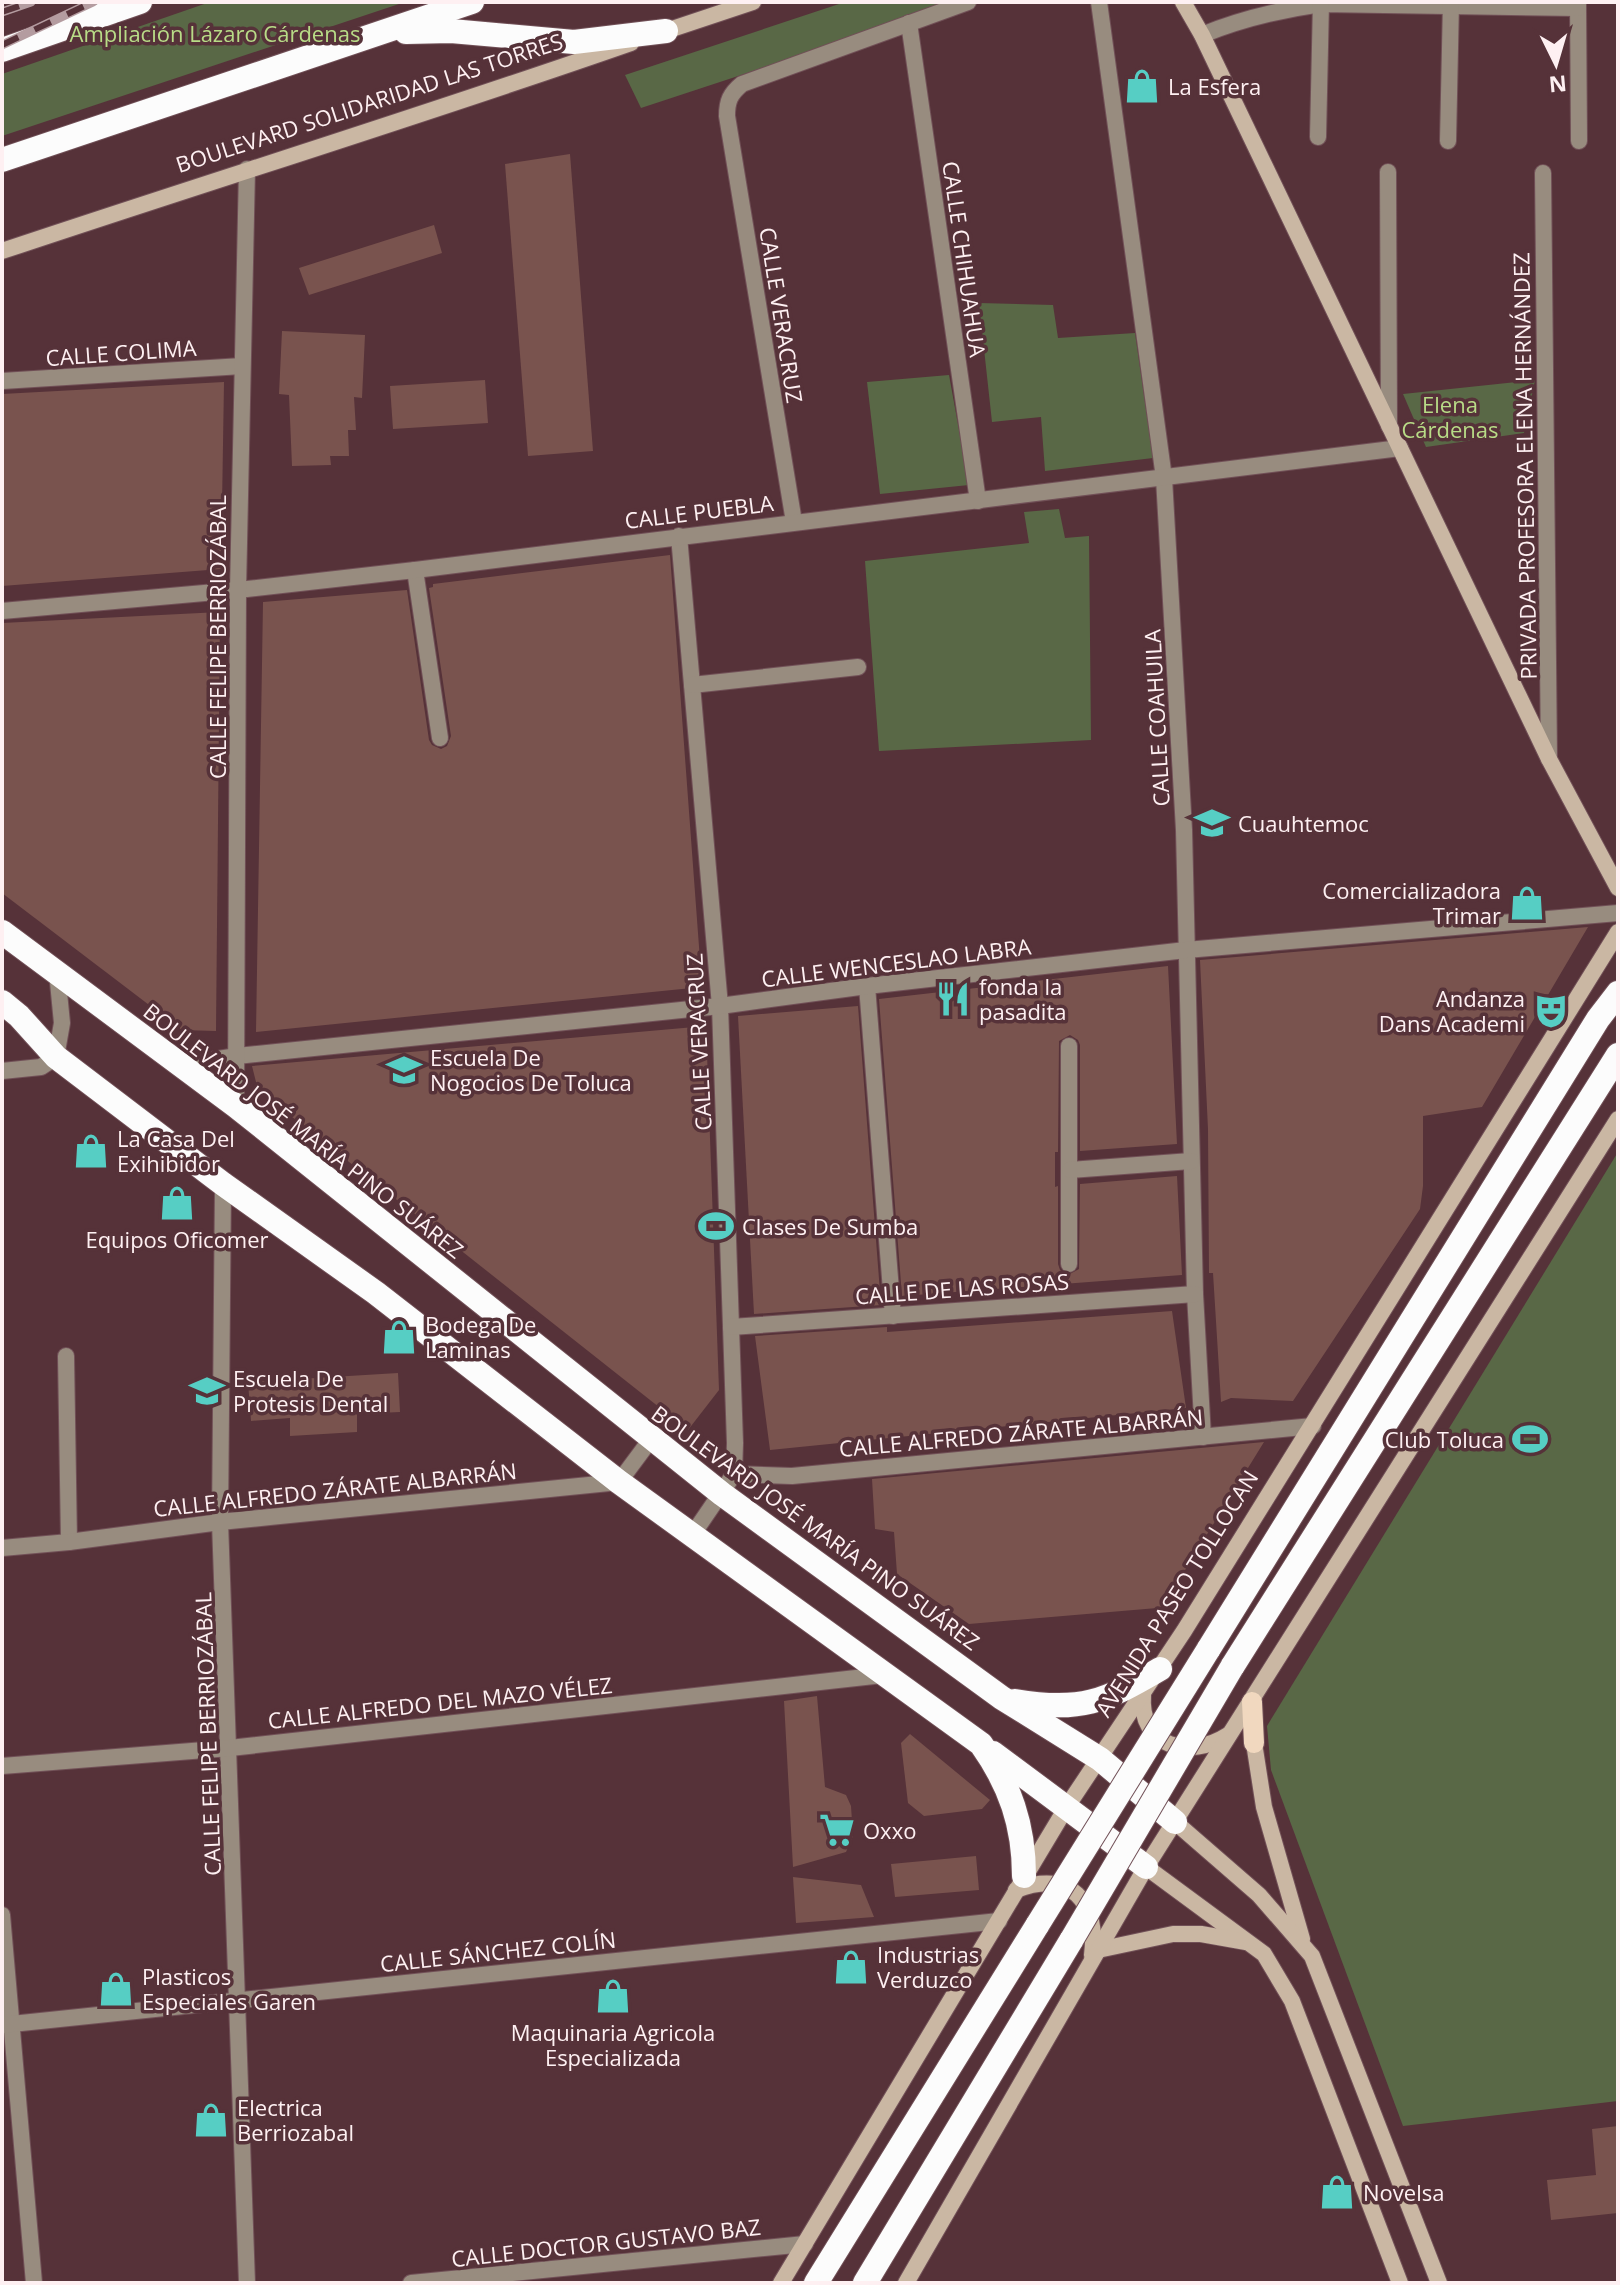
<svg xmlns="http://www.w3.org/2000/svg" width="1620" height="2285" font-family="'Open Sans',sans-serif">
<style>
.green{fill:#596846}
.building{fill:#79534e}
.lines{fill:none;stroke-linecap:round;stroke-linejoin:round}
.street-casing{stroke:#715057;stroke-width:18}
.secondary-casing{stroke:#715057;stroke-width:18}
.primary-casing{stroke:#715057;stroke-width:22}
.highway-casing{stroke:#715057;stroke-width:26}
.street{stroke:#988c7f;stroke-width:16}
.secondary{stroke:#cab7a3;stroke-width:16}
.primary{stroke:#f1d8bf;stroke-width:20}
.highway{stroke:#fcfcfc;stroke-width:24}
.rail-casing{stroke:#b49ca0;stroke-width:9}
.rail{stroke:#563239;stroke-width:6;stroke-dasharray:18;stroke-linecap:butt}
.highway-bridge-casing{stroke:#715057;stroke-width:26;stroke-linecap:butt}
.highway-bridge{stroke:#fcfcfc;stroke-width:24}
.labels{text-anchor:middle;dominant-baseline:central;stroke-width:7;stroke-linejoin:round;paint-order:stroke}
.park-label{font-size:22px;fill:#b8dc87;stroke:#563239}
.poi-label{font-size:22px;fill:#fef0f2;stroke:#563239;text-anchor:start}
.street-label{font-size:22px;fill:#fef0f2;stroke:#563239}
</style>
<rect width="100%" height="100%" fill="#563239"/>
<g class="green">
<path d="M210,2h195l-403,134v-62z"/>
<path d="M845,2h117l-321,106 -16,-33z"/>
<path d="M979,303l74,2 5,33 77,-5 18,125 -108,13 -4,-54 -49,5z"/>
<path d="M949,375l20,110 -89,9 -13,-112z"/>
<path d="M1535,380l-11,53 -98,14 -23,-53z"/>
<path d="M1059,509l6,29 24,-2 2,204 -212,11 -14,-190 164,-18 -5,-31z"/>
<path d="M1618,1152v949l-215,25 -132,-356 -4,-44z"/>
</g>
<g class="building">
<path d="M570,154l23,297 -65,5 -23,-292z"/>
<path d="M434,225l8,28 -133,42 -10,-27z"/>
<path d="M282,331l83,4 -3,63 -8,-1 2,33h-8l1,26h-19l1,9 -39,1 -3,-71 -10,-1z"/>
<path d="M485,380l3,43 -95,6 -3,-43z"/>
<path d="M224,382l-3,187 -219,17v-192z"/>
<path d="M670,555l32,432 -446,45 7,-430 144,-12 22,150 3,5 9,4 6,-3 4,-10 -22,-148 4,-1v-3z"/>
<path d="M220,612l-4,419 -34,-1 -180,-137v-270z"/>
<path d="M1588,927l-106,180 -59,9v70l-3,23 -127,192 -62,-3 -10,4 -8,-129h-4l-1,-144 -8,-169z"/>
<path d="M1168,966l9,178 -97,7v-106l-2,-5 -8,-5 -11,6 -1,111h-3v35l3,-1v78l2,6 8,5 11,-6 1,-85 97,-8 5,99 -280,21 -23,-297z"/>
<path d="M858,1006l23,299 -127,9 -16,-298z"/>
<path d="M706,1026l13,364 -31,40 -430,-340 -6,-24z"/>
<path d="M1172,1311l14,97 -416,42 -15,-114 132,-9v5z"/>
<path d="M398,1373l2,39 -43,2v18l-67,4v-18l-39,3 -3,-39z"/>
<path d="M1264,1442l-82,133 -13,32 -200,17 -72,-50 -3,-42 -19,-3 -3,-50z"/>
<path d="M817,1696l8,91 21,8 5,11 2,30 -7,16 -53,15 -9,-166z"/>
<path d="M910,1734l80,66 -8,9 -58,7 -16,-13 -7,-60z"/>
<path d="M976,1856l3,34 -84,7 -4,-33z"/>
<path d="M793,1877l68,8 13,32 -78,6z"/>
<path d="M1618,2126v87l-67,7 -4,-40 49,-5 -4,-46z"/>
</g>
<g class="lines">
<g class="street-casing">
<g id="street">
<path d="M1099,2l65,476 20,352 11,464 8,143"/>
<path d="M1578,2l1,139"/>
<path d="M909,23l69,478"/>
<path d="M1202,35c39,-16 77,-25 119,-31l257,4"/>
<path d="M1318,137l3,-135"/>
<path d="M1448,141l3,-139"/>
<path d="M1388,172l1,254"/>
<path d="M1543,173l6,586"/>
<path d="M2,381l240,-15"/>
<path d="M794,522l-67,-406c0,-15 3,-22 15,-32l226,-82"/>
<path d="M679,536l41,470 15,437 -1,31 -41,60"/>
<path d="M415,570l25,168"/>
<path d="M2,611l236,-21 177,-20 985,-122"/>
<path d="M692,685l166,-18"/>
<path d="M867,986l26,330"/>
<path d="M1069,1046v218"/>
<path d="M181,1065l56,-9 483,-50 147,-20 319,-36 432,-37"/>
<path d="M2,1071l39,-4 15,-10 6,-34 -5,-51"/>
<path d="M236,1106l2,-516 9,-421"/>
<path d="M1070,1170l121,-9"/>
<path d="M223,1184l-3,338 27,761"/>
<path d="M731,1327l464,-33"/>
<path d="M66,1356l3,186"/>
<path d="M734,1474l58,2 521,-50"/>
<path d="M2,1548l67,-6 151,-20 399,-40 32,-43"/>
<path d="M2,1766l228,-18 653,-73"/>
<path d="M2,1915l32,368"/>
<path d="M2,2025l997,-104"/>
<path d="M411,2283l394,-39"/>
</g>
</g>
<g class="secondary-casing">
<g id="secondary">
<path d="M1183,2l19,33 347,724 69,129"/>
<path d="M657,34l96,-32"/>
<path d="M2,251c209,-70 420,-135 629,-208"/>
<path d="M1143,1695c-4,52 46,65 85,40"/>
<path d="M1254,1743l10,64 38,132"/>
<path d="M1175,1822l84,73 53,61 127,327"/>
<path d="M1146,1867l118,87 28,47 108,282"/>
<path d="M1016,1890c54,-21 83,11 76,65"/>
<path d="M1098,1950l75,-16h28l45,8"/>
<path d="M781,2283l285,-475 118,-177 434,-699"/>
<path d="M906,2283l240,-416 472,-748"/>
</g>
</g>
<g class="primary-casing">
<path id="primary" d="M1252,1702l2,41"/>
</g>
<g class="highway-casing">
<g id="highway">
<path d="M406,32l45,-1 123,11 92,-11"/>
<path d="M2,50l138,-48"/>
<path d="M2,160l470,-158"/>
<path d="M2,932l234,174 486,388 280,204 98,61 75,63"/>
<path d="M2,1002l17,14 37,41 167,127 153,109 243,189 362,262c29,41 43,81 43,132"/>
<path d="M1208,1650l390,-631 20,-26"/>
<path d="M1232,1667l386,-612"/>
<path d="M1015,1701c66,11 89,1 145,-32"/>
<path d="M993,1753l153,114"/>
<path d="M816,2283l222,-359"/>
<path d="M865,2283l207,-344"/>
</g>
</g>
<use href="#street" class="street"/>
<use href="#secondary" class="secondary"/>
<use href="#primary" class="primary"/>
<use href="#highway" class="highway"/>
<g class="rail-casing">
<g id="rail">
<path d="M2,12l29,-10"/>
<path d="M2,45l91,-43"/>
</g>
</g>
<use href="#rail" class="rail"/>
<g class="highway-bridge-casing">
<g id="highway-bridge">
<path d="M1038,1924l170,-274"/>
<path d="M1072,1939l160,-272"/>
</g>
</g>
<use href="#highway-bridge" class="highway-bridge"/>
</g>
<defs>
<g id="shop-bare" transform="scale(2.76)"><path d="M-5-2.5h2.3a2.7 3.5 0 0 1 5.4 0H5L5.5 6h-11ZM-1.5-2.5h3a1.5 2.3 0 0 0-3 0Z" fill="#56cec4" stroke="#563239" stroke-width="2.5" paint-order="stroke"/></g>
<g id="school-bare" transform="scale(2.76)"><path d="M0-5L7-2L0 1L-7-2ZM-4 1L0 2.5L4 1V4Q0 6-4 4Z" fill="#56cec4" stroke="#563239" stroke-width="2.5" paint-order="stroke"/></g>
<g id="restaurant-bare" transform="scale(2.76)"><path d="M-5-6h1v4h1v-4h1v4h1v-4h1v5L-1.5 .5V6h-2V.5L-5-1ZM5-6V6H3V1.5H1.5Q1.5-4 5-6Z" fill="#56cec4" stroke="#563239" stroke-width="2.5" paint-order="stroke"/></g>
<g id="theatre-bare" transform="scale(2.76)"><path d="M-5-5.5Q0-4 5-5.5V0Q5 5 0 6Q-5 5-5 0ZM-3.3-2.5H-1v1.5H-3.3ZM1-2.5H3.3v1.5H1ZM-2.8 1Q0 5.5 2.8 1Z" fill="#56cec4" stroke="#563239" stroke-width="2.5" paint-order="stroke"/></g>
<g id="university-bare" transform="scale(2.76)"><path d="M0-5L7-2L0 1L-7-2ZM-4 1L0 2.5L4 1V4Q0 6-4 4Z" fill="#56cec4" stroke="#563239" stroke-width="2.5" paint-order="stroke"/></g>
<g id="stadium-bare" transform="scale(2.76)"><path d="M0-5a6.5 5 0 1 0 0 10a6.5 5 0 1 0 0-10ZM-3.5-1.8h7v3.6h-7Z" fill="#56cec4" stroke="#563239" stroke-width="2.5" paint-order="stroke"/></g>
<g id="supermarket-bare" transform="scale(2.76)"><path d="M-6-5.5h2.5l.6 2H6L4.5 2H-2.5L-4.4-4H-6ZM-1.5 3.2a1.3 1.3 0 1 0 .1 0ZM3 3.2a1.3 1.3 0 1 0 .1 0Z" fill="#56cec4" stroke="#563239" stroke-width="2.5" paint-order="stroke"/></g>
</defs>
<g fill-rule="evenodd">
<use href="#shop-bare" x="1142" y="86"/>
<use href="#school-bare" x="1212" y="823"/>
<use href="#shop-bare" x="1527" y="903"/>
<use href="#restaurant-bare" x="953" y="999"/>
<use href="#theatre-bare" x="1551" y="1011"/>
<use href="#university-bare" x="404" y="1070"/>
<use href="#shop-bare" x="91" y="1151"/>
<use href="#shop-bare" x="177" y="1203"/>
<use href="#stadium-bare" x="716" y="1226"/>
<use href="#shop-bare" x="399" y="1337"/>
<use href="#university-bare" x="207" y="1391"/>
<use href="#stadium-bare" x="1530" y="1439"/>
<use href="#supermarket-bare" x="837" y="1830"/>
<use href="#shop-bare" x="851" y="1967"/>
<use href="#shop-bare" x="116" y="1989"/>
<use href="#shop-bare" x="613" y="1996"/>
<use href="#shop-bare" x="211" y="2120"/>
<use href="#shop-bare" x="1337" y="2192"/>
</g>
<g class="labels">
<g class="park-label">
<text x="215" y="33">Ampliación Lázaro Cárdenas</text>
<text x="1450" y="404">Elena<tspan x="1450" dy="25">Cárdenas</tspan></text>
</g>
<g class="poi-label">
<text x="1168" y="86">La Esfera</text>
<text x="1238" y="823">Cuauhtemoc</text>
<text x="1501" y="890" text-anchor="end">Comercializadora<tspan x="1501" dy="25">Trimar</tspan></text>
<text x="979" y="986">fonda la<tspan x="979" dy="25">pasadita</tspan></text>
<text x="1525" y="998" text-anchor="end">Andanza<tspan x="1525" dy="25">Dans Academi</tspan></text>
<text x="430" y="1057">Escuela De<tspan x="430" dy="25">Nogocios De Toluca</tspan></text>
<text x="117" y="1138">La Casa Del<tspan x="117" dy="25">Exihibidor</tspan></text>
<text x="742" y="1226">Clases De Sumba</text>
<text x="177" y="1239" text-anchor="middle">Equipos Oficomer</text>
<text x="425" y="1324">Bodega De<tspan x="425" dy="25">Laminas</tspan></text>
<text x="233" y="1378">Escuela De<tspan x="233" dy="25">Protesis Dental</tspan></text>
<text x="1504" y="1439" text-anchor="end">Club Toluca</text>
<text x="863" y="1830">Oxxo</text>
<text x="877" y="1954">Industrias<tspan x="877" dy="25">Verduzco</tspan></text>
<text x="142" y="1976">Plasticos<tspan x="142" dy="25">Especiales Garen</tspan></text>
<text x="613" y="2032" text-anchor="middle">Maquinaria Agricola<tspan x="613" dy="25">Especializada</tspan></text>
<text x="237" y="2107">Electrica<tspan x="237" dy="25">Berriozabal</tspan></text>
<text x="1363" y="2192">Novelsa</text>
</g>
<g class="street-label">
<text transform="translate(369 102) rotate(-18)">BOULEVARD SOLIDARIDAD LAS TORRES</text>
<text transform="translate(965 259) rotate(82)">CALLE CHIHUAHUA</text>
<text transform="translate(782 315) rotate(81)">CALLE VERACRUZ</text>
<text transform="translate(121 352) rotate(-4)">CALLE COLIMA</text>
<text transform="translate(1524 466) rotate(-91)">PRIVADA PROFESORA ELENA HERNÁNDEZ</text>
<text transform="translate(699 511) rotate(-7)">CALLE PUEBLA</text>
<text transform="translate(217 637) rotate(-90)">CALLE FELIPE BERRIOZÁBAL</text>
<text transform="translate(1156 718) rotate(-93)">CALLE COAHUILA</text>
<text transform="translate(896 962) rotate(-7)">CALLE WENCESLAO LABRA</text>
<text transform="translate(698 1042) rotate(-93)">CALLE VERACRUZ</text>
<text transform="translate(304 1130) rotate(38)">BOULEVARD JOSÉ MARÍA PINO SUÁREZ</text>
<text transform="translate(962 1288) rotate(-4)">CALLE DE LAS ROSAS</text>
<text transform="translate(1021 1432) rotate(-5)">CALLE ALFREDO ZÁRATE ALBARRÁN</text>
<text transform="translate(335 1489) rotate(-6)">CALLE ALFREDO ZÁRATE ALBARRÁN</text>
<text transform="translate(816 1527) rotate(36)">BOULEVARD JOSÉ MARÍA PINO SUÁREZ</text>
<text transform="translate(1176 1593) rotate(-58)">AVENIDA PASEO TOLLOCAN</text>
<text transform="translate(440 1702) rotate(-6)">CALLE ALFREDO DEL MAZO VÉLEZ</text>
<text transform="translate(207 1734) rotate(-92)">CALLE FELIPE BERRIOZÁBAL</text>
<text transform="translate(498 1951) rotate(-6)">CALLE SÁNCHEZ COLÍN</text>
<text transform="translate(606 2242) rotate(-6)">CALLE DOCTOR GUSTAVO BAZ</text>
</g>
</g>
<rect width="1620" height="2285" fill="none" stroke="#fef0f2" stroke-width="8"/>
<g transform="translate(1556 64) rotate(175)" stroke="#563239" stroke-width="6" paint-order="stroke">
<path d="M0-6L14 30L0 20L-14 30Z" fill="#fef0f2"/>
<text y="-12" font-size="22" font-weight="bold" text-anchor="middle" fill="#fef0f2">N</text>
</g>
</svg>
